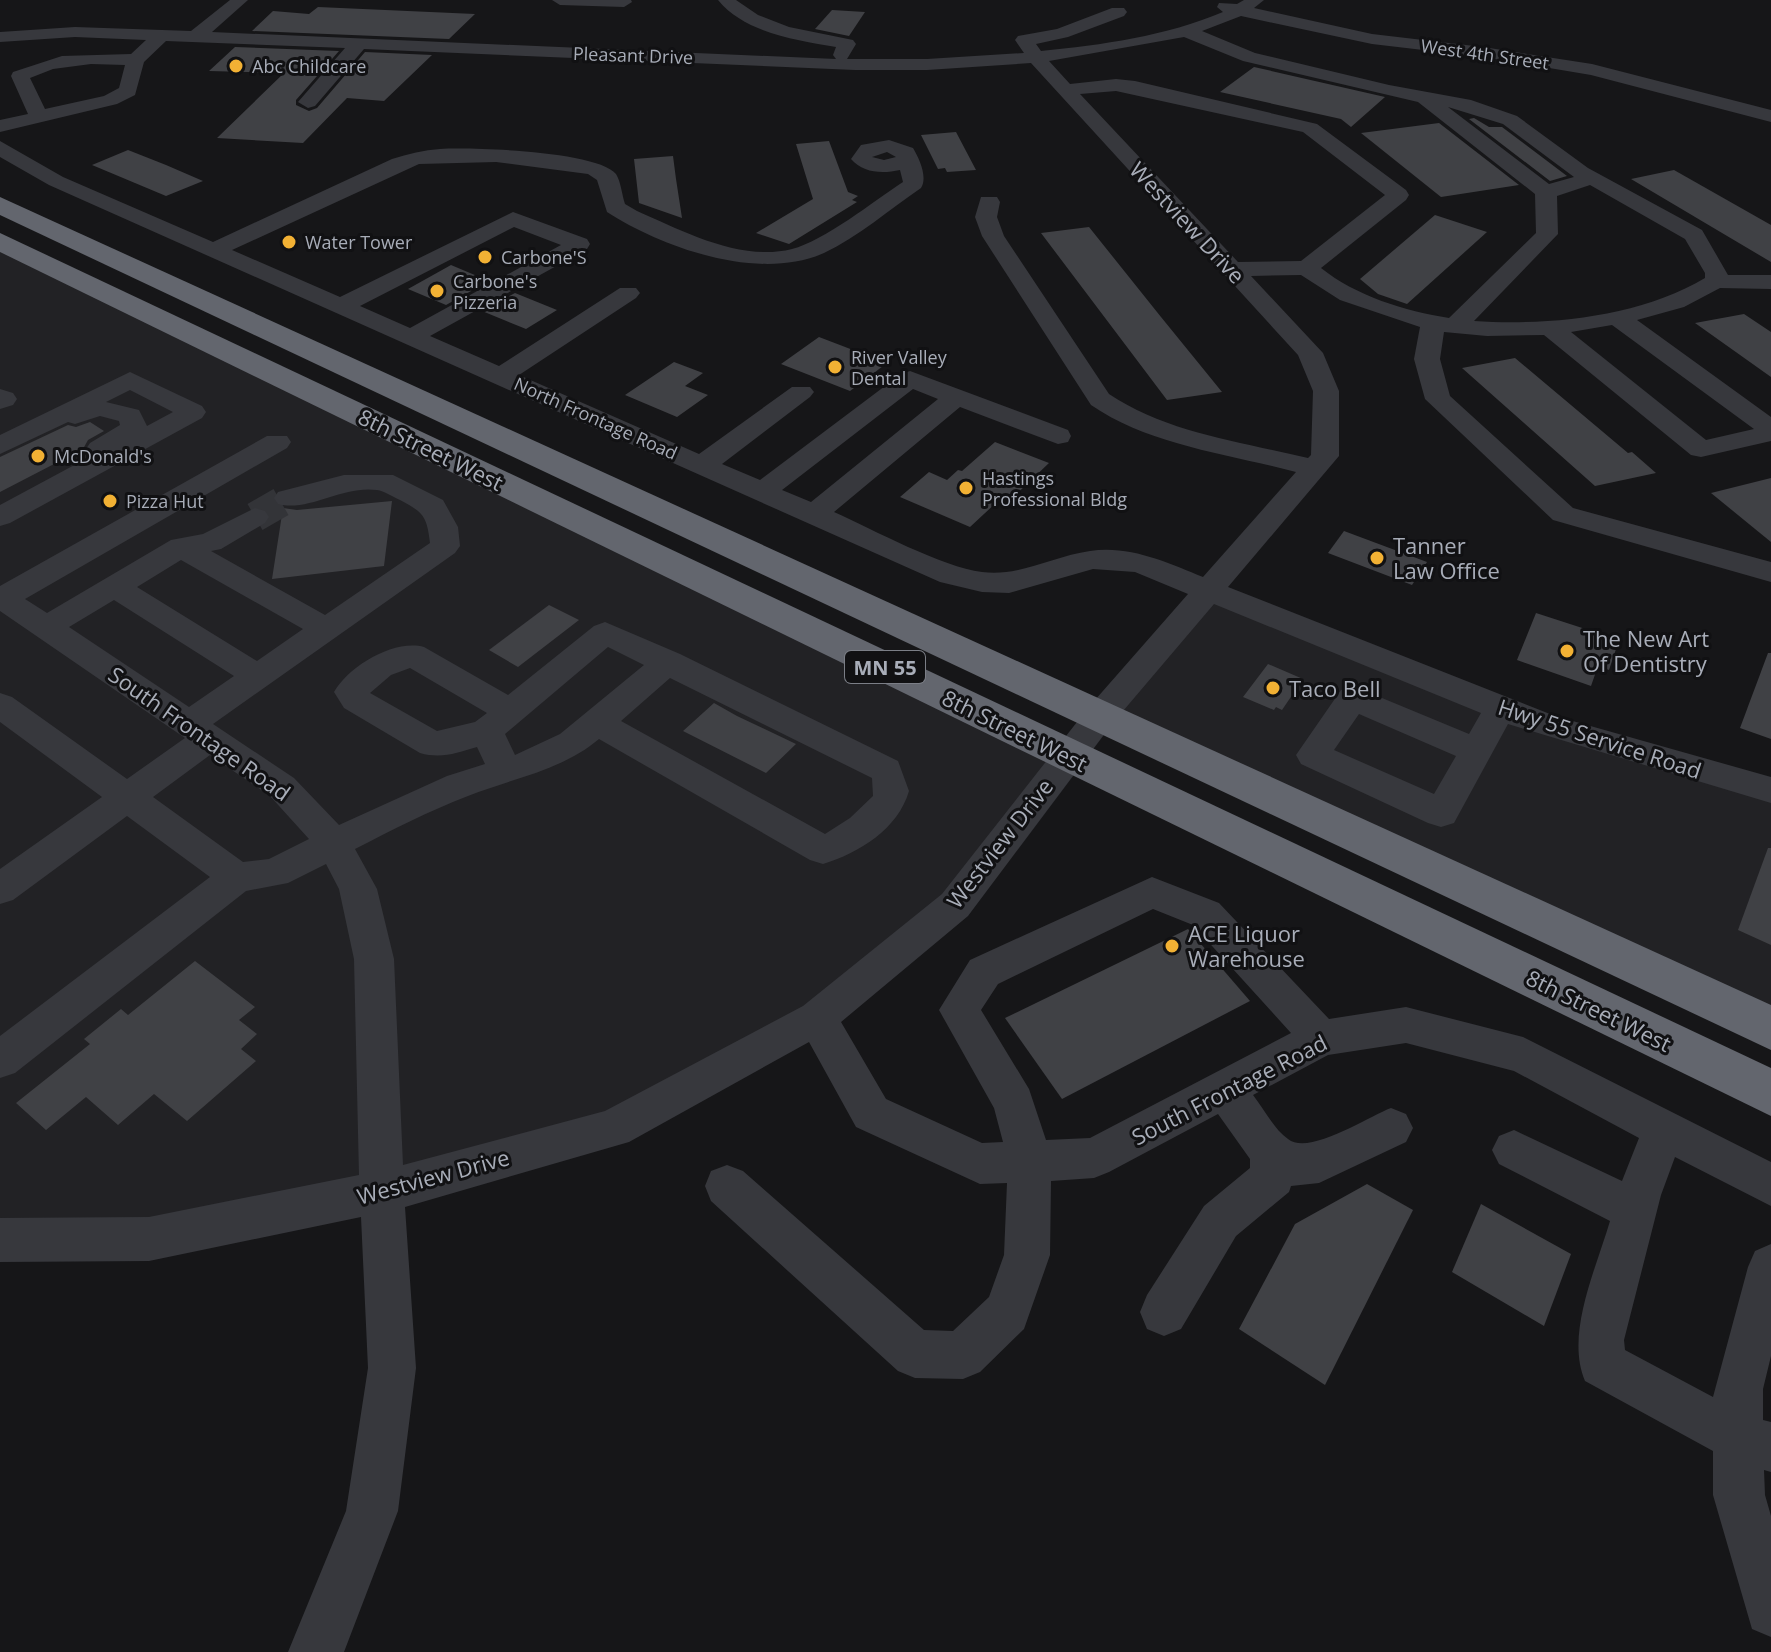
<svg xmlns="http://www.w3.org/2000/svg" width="1771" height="1652" font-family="'Open Sans',sans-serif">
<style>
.built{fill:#222225}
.building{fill:#404145}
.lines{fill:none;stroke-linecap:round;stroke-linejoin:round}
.minor-tunnel{stroke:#333438;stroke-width:30;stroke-dasharray:30 15;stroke-linecap:butt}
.minor{fill:#37383d;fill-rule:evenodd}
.highway{fill:#63666e;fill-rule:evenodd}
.poi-dot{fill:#f2b134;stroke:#111113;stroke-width:3}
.labels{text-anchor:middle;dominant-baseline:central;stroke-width:6;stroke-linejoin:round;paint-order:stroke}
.far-street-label{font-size:18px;fill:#a8adb8;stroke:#111113}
.far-poi-label{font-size:18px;fill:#a8adb8;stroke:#111113;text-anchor:start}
.shield{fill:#111113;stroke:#7b7e86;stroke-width:2}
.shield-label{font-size:20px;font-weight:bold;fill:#a8adb8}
.street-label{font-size:22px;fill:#a8adb8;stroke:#111113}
.poi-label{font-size:22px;fill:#a8adb8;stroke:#111113;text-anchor:start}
</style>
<rect width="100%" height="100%" fill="#161618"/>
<g class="built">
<path d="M0,241l1068,514 -113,150 -138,113 -203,110 -232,64 -382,48z"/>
<path d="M1209,589l336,136 226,65v238l-671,-312z"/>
</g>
<g class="building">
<path d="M318,7l157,7 -26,25 -197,-8 21,-20 36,3z"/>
<path d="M832,10l33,2 -16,24 -34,-7z"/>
<path d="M235,47l104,4 -43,49v5l13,6 8,-3 48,-56 67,3 -48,46 -37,-3 -44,45 -86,-5 67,-65 -75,-2z"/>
<path d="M1254,67l131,30 -34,30 -10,-8 -121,-27z"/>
<path d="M1474,118l15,9h13l65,49 -17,5 -81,-62z"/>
<path d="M1439,123l80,62 -78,12 -80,-64z"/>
<path d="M956,132l20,38 -29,2 -2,-4 -7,1 -17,-34z"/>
<path d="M829,141l19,51 10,4 -6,4 5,2 -68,42 -33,-11 57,-34 -17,-55z"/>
<path d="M128,150l38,15 37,16 -37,15 -74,-31z"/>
<path d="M673,156l3,23 6,39 -43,-15 -5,-44z"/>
<path d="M1674,170l97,55v37l-140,-83z"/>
<path d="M1435,215l52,17 -80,72 -29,-10 -18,-15z"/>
<path d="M1089,227l72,90 61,75 -55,8 -126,-167z"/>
<path d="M451,265l38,16 -43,24 -38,-16z"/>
<path d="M515,293l42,17 -31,19 -44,-18z"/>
<path d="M1744,314l27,18v45l-76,-54z"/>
<path d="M819,337l68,26 -37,28 -69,-27z"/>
<path d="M1515,358l113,95 4,-1 24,21 -61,13 -133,-118z"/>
<path d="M674,362l29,11 -18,13 23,9 -31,22 -52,-22z"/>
<path d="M90,422l14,9 -16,9 -5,9 -83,43v-35l68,-32 8,2z"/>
<path d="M995,442l54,21 -43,41 -8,-3 -28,26 -70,-30 29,-25 18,8 11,-10 4,1z"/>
<path d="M1771,478v64l-60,-49z"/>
<path d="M392,501l-8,65 -112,13 11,-71 14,2z"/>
<path d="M1344,531l83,31 -15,23 -84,-32z"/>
<path d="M549,605l30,15 -61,47 -29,-17z"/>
<path d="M1536,613l71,23 -2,3 13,4 -9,27 -11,-4 -7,20 -74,-26z"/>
<path d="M1768,653h3v86l-31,-11z"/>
<path d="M1268,664l35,15 -21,31 -6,-3 -2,3 -31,-13z"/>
<path d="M714,703l23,13 59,28 -30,29 -83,-42z"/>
<path d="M1768,848h3v97l-33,-15z"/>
<path d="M1188,929l62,72 -188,98 -57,-81z"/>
<path d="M195,961l60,46 -16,13 18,14 -16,15 15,12 -69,60 -33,-27 -36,31 -32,-28 -40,33 -30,-27 74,-59 -6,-5 37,-30 7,6z"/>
<path d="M1367,1184l46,26 -88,175 -86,-56 56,-105z"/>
<path d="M1481,1204l90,50 -27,72 -92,-54z"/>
</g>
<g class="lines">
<path class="minor-tunnel" d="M255,517l33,-19"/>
<g class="minor">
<path d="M230,0h18l-36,32 624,27 -3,-4 3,-8c-40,-7 -91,-14 -118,-47h18l22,15 31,12 64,13 3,4 -9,15h80l97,-6 -9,-13 3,-4 39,-7 55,-21h12l3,4 -3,4 -56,21 -32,7 5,7c61,-6 125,-15 182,-39l-6,-5 2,-4 18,1 7,-4h20l-10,8 118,26 111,13 109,17 179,46v12l-180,-47 -108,-18 -111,-13 -131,-28 -39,15 53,22 134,32 82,15 46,16 71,52 114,62 26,45h43v14l-51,-1 -36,19 -47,13 134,97v24l-70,16 -10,-2 -147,-120 -57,1 -43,-4 -4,27 10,37 123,112 198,54v20l-218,-62 -128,-121 -11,-40 6,-32 -80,-27 -39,-25 -50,1 72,77 16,38v65l-111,131 327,129 216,61v26l-263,-79 -54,99 -13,4 -13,-4 -127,-59 -5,-9 45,-65 12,-4 116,48 12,-21 -267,-109 -102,120 -144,192 -127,106 45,77 96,44 21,-1 -9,-34 -55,-98 31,-50 182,-83 67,26 110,116 77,-12 117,30 248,125v44l-96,-49 -14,38 -37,145 1,10 88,47 35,-130 7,-16 16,-7v112l-8,33v31l8,2v50l-7,-2 1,25 6,21v121l-19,-8 -39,-134v-44l-128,-70c-20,-47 11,-112 25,-160l-111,-57 -7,-14 7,-14 15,-6 108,51 17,-43 -125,-67 -108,-28 -78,12 -75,40c11,14 21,34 35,44 21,17 79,-22 103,-31l15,6 7,14 -7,14 -87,41 -28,3 -2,6 -53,44 -55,93 -17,7 -17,-7 -7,-17 7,-17 57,-89 46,-38v-9l-32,-45 -109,58 -15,6 -43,3 -1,74 -26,74 -44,43 -17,7 -48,-1 -17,-7 -187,-170 -6,-15 6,-15 16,-6 16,6 181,159 29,1 36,-34 15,-42 3,-72 -27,1 -124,-57 -47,-85 -180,100 -224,65 11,161 -18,143 -54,141h-56l58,-141 22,-143 -7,-151 -212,44 -149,1v-44l149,-1 210,-42 -5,-216 -15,-70 -13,-25 -38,19 -42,8 -231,182 -15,5v-42l210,-159 -83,-61 -114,84 -13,4v-35l102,-72 -102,-75v-29l12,4 115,82 58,-41 -185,-127v-25l267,-150h20l4,6 -4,6 -262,151 22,14 124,-73 32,-6 52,-26 10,3 4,6 -4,6 -44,26 -10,2 114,64 105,-72c-3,-27 -7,-31 -30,-43 -7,-3 -16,-9 -23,-10 -34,-5 -68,22 -99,14l-4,-6 4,-6 66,-17h49l50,25 15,27 2,19 -5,7 -242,171 81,54 45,47 108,-49 38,-12 -8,-17c-20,6 -36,12 -57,6l-76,-45 -10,-16c15,-26 60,-53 90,-45l84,48 86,-69 11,-4 75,32 218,107 11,30c-11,38 -50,62 -86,73l-13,-4 -211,-121c-38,32 -86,39 -131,57 -39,15 -76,34 -113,53l22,40 17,70 9,206 202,-54 198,-105 139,-112 146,-186 100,-114 -53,-22 -42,-3 -84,24 -27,-1 -42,-10 -891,-397 -49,-28v-16l63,36 150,65 179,-83c16,-5 32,-9 48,-10 31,-2 158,2 176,25 5,8 6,21 9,30l12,7c46,20 103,51 155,38 32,-8 82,-48 111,-67l-3,-12c-18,4 -37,3 -49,-11l10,-14 28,-5 24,8c6,10 15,29 8,40 -31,21 -63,49 -97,65 -65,29 -161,-5 -217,-41l-10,-32 -9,-6 -92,-12 -77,2 -187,86 108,47 173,-85 74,27 3,5 -3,5 -157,87 69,30 121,-78h16l4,5 -4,5 -117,77 180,79 93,-67h18l4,5 -4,5 -88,67 38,16 141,-106 9,-3 158,59 3,6 -3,6 -10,2 -98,-37 -126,105c40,18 108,55 148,60 38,5 71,-16 108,-21 40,-6 78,12 113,26l93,-105c-68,-18 -147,-27 -205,-67l-109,-169 -7,-19 6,-20h16l3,5 -3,15 7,19 105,158c58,39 133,48 199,64l3,-3 2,-64 -15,-36 -267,-292 -104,7h-72l-491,-21 -49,57 -7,2 -10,-6 47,-54 -179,-7 -22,21 -9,33 -18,9 -117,28v-12l28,-6 -17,-38 2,-4 49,-16 69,-2 15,-14 -71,-3 -75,5v-10l75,-5 116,4zM1184,37l59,24 175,41 117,92 1,39 -87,85c-44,-7 -93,-22 -128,-50l85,-68 3,-5 -3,-5 -89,-66 -182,-43 -19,-2 -46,5 -21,-23zM91,64l34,1 -6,23 -15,8 -59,13 -15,-31 23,-9zM1116,91l187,41 82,63 -84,66 -63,1 -158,-168zM1448,107l55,17 71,53 -25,7zM887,152l9,5 -12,3 -12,-3zM1590,185l95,54 20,34v5c-65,39 -157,48 -231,43l84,-87 -1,-38zM514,227l47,18 -151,83 -50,-22zM1612,325l142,104 -48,11 -135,-108zM913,389l25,10 -127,103 -29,-12zM181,560l122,69 -46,32 -120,-74zM114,600l120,76 -45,31 -120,-80zM608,647l36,18 -84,69 -45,21 -10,-21zM410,668l77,45 -12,9 -38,9 -67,-38 21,-18zM670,678l202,100 1,18 -23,22 -25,16 -204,-113zM1359,714l97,42 -22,38 -100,-44zM210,755l60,41 39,43 -40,20 -26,3 -90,-65zM1153,909l40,16 98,108 -201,105 -44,2 -17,-51 -48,-79 17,-26z"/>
<path d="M552,0h79l1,2 -8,5 -64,-2z"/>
<path d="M130,372l72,34 4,6 -4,6 -192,105 -10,3v-21l93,-50 -7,-6 4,-6 30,-18 -1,-4 -19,-5 -25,8 -7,-2 -68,32v-19zM130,390l43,22 -26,14 -8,-16 -33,-8z"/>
<path d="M0,389l13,4 4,6 -4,6 -13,4z"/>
</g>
<g class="highway">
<path d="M0,197l1771,808v45l-1771,-835z"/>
<path d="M0,233l1771,835v48l-1771,-864z"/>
</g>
</g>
<g class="poi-dot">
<circle cx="236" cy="66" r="8"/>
<circle cx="289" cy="242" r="8"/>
<circle cx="485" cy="257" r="8"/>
<circle cx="437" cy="291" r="8"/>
<circle cx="835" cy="367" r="8"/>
<circle cx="38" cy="456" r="8"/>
<circle cx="966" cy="488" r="8"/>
<circle cx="110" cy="501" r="8"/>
<circle cx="1377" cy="558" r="8"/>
<circle cx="1567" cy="651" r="8"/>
<circle cx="1273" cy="688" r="8"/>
<circle cx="1172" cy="946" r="8"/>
</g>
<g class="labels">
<g class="far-street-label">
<text transform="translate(1485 54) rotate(8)">West 4th Street</text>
<text transform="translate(633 55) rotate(2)">Pleasant Drive</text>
<text transform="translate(596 418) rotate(24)">North Frontage Road</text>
</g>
<g class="far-poi-label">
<text x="252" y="66">Abc Childcare</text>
<text x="305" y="242">Water Tower</text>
<text x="501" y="257">Carbone'S</text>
<text x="453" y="281">Carbone's<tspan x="453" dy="21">Pizzeria</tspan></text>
<text x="851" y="357">River Valley<tspan x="851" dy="21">Dental</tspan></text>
<text x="54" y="456">McDonald's</text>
<text x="982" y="478">Hastings<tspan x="982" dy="21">Professional Bldg</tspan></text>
<text x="126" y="501">Pizza Hut</text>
</g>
<rect class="shield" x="845" y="651" width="80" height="32" rx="6"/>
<g class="shield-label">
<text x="885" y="667">MN 55</text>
</g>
<g class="street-label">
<text transform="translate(1188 222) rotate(47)">Westview Drive</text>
<text transform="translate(431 449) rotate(26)">8th Street West</text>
<text transform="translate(1015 730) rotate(26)">8th Street West</text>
<text transform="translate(200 733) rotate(35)">South Frontage Road</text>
<text transform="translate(1600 738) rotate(18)">Hwy 55 Service Road</text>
<text transform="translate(999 843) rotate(-52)">Westview Drive</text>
<text transform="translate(1599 1010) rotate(26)">8th Street West</text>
<text transform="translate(1229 1089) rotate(-27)">South Frontage Road</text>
<text transform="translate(433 1176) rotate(-15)">Westview Drive</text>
</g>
<g class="poi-label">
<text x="1393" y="545">Tanner<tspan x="1393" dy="25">Law Office</tspan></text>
<text x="1583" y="638">The New Art<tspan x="1583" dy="25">Of Dentistry</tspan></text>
<text x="1289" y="688">Taco Bell</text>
<text x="1188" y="933">ACE Liquor<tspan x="1188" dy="25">Warehouse</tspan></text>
</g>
</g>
</svg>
